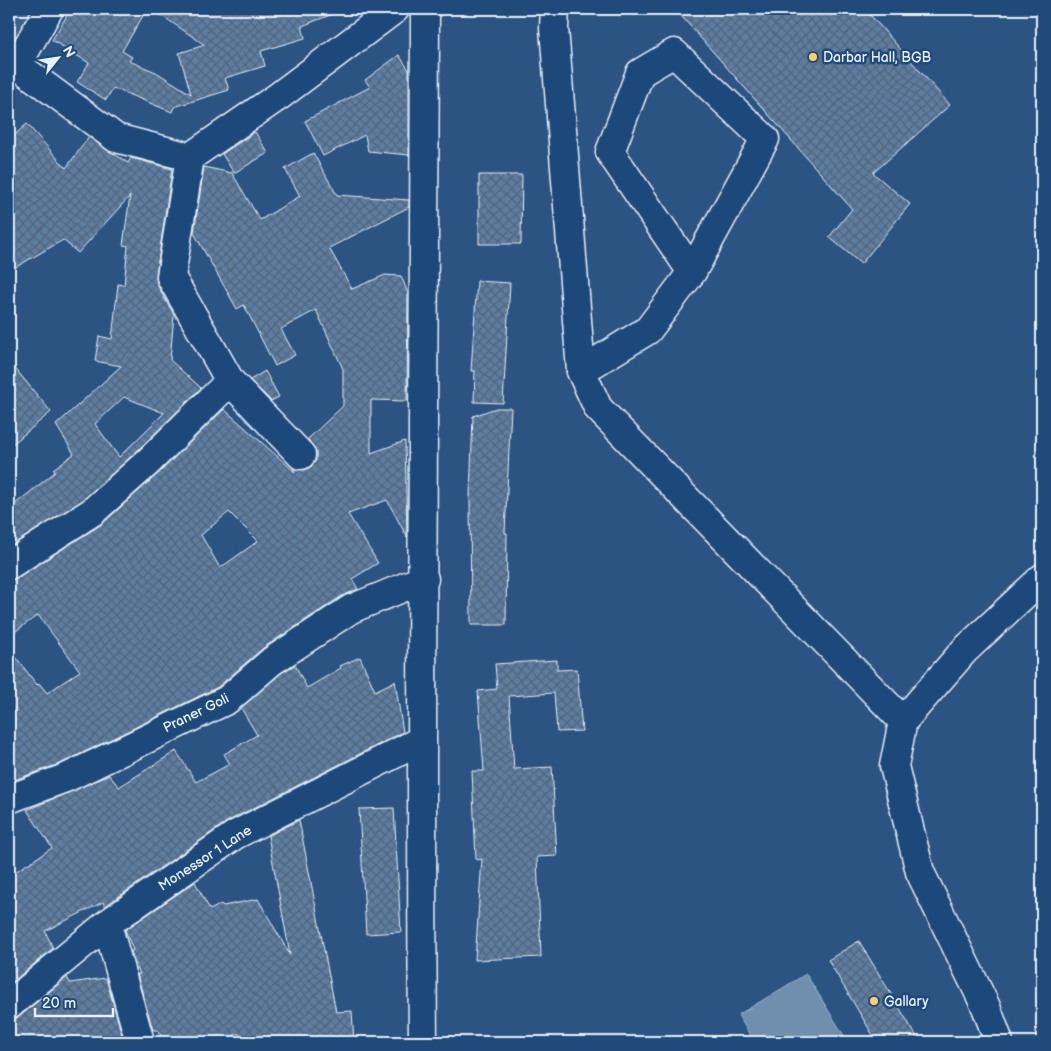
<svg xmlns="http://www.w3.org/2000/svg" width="1051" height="1051" font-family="'Balsamiq Sans',sans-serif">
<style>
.built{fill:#3a608b}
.water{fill:#708ead;stroke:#a0b6cb}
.building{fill:url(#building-cross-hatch);stroke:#e8f1f8;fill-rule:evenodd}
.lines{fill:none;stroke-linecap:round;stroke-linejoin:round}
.street-casing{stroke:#e8f1f8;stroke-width:31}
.secondary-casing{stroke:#e8f1f8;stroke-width:31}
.street{stroke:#1f4a7a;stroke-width:28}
.secondary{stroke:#1f4a7a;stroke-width:28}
.poi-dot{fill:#ffd166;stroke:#1f4a7a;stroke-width:2}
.labels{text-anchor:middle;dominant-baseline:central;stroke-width:5;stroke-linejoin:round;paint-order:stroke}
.poi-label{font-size:14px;fill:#e8f1f8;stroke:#1f4a7a;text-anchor:start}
.street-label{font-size:14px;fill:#e8f1f8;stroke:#1f4a7a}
</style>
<defs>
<pattern id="building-cross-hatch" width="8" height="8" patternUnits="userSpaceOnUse" patternTransform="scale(1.25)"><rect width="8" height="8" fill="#5d7da1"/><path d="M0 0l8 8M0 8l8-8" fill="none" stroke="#53657a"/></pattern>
</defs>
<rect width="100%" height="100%" fill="#2b5482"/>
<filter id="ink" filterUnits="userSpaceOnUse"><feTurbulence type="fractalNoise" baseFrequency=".02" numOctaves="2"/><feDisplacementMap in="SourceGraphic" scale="10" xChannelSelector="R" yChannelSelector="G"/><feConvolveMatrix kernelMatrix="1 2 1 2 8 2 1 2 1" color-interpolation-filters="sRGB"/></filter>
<g filter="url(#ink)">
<path class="built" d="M9,9h46l-46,36z"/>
<path class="water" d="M806,974l42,68h-94l-16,-27z"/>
<g class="building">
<path d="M71,9h76l-25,42 10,6 -3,4 27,11 35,22 -12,-41 26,-8 -53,-36 191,1 -41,16 3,12 -44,13 4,15 -40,12 4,12 -55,17 -2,5 -59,-24 -7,12 -29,-18 12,-19 -37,-23z"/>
<path d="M675,9h190l85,96 -77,68 37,31 -49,60 -32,-27 23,-28z"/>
<path d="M399,55l10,15v85l-41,-4 -3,-16 -42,21 -18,-35 65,-34 -5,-7z"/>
<path d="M27,124l39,44 23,-31 39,26 3,-5 41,11 -16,106 1,10 17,30 -4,45 31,28 -64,63 -54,49 -74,47v-38l46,-37 -2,-3 21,-15 -18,-29 65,-59 -26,-5 4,-25 13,3 6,-55 6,1 4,-39 -5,-1 7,-49 -52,57 -15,-13 -54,31v-131zM124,397l40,16 -45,44 -24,-33z"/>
<path d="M255,132l13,21 -34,20 -12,-19z"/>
<path d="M313,153l24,42 72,5v7l-80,41 23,41 33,-14 16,1 7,17 -1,108 -36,-1v53l34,-12 2,96 -20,-37 -39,14 30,49 -26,16 6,10 -16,7 -79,52 -45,39 -156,76 -48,17 -5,-10v-122l28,37 2,-2 8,10 33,-22 -42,-56 -29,21v-56l8,-2 85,-54 57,-51 65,-64 71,63 -2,-4 11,2 8,-4 4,-6v-8l-8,-13 35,-33v-37l-27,-59 -35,19 14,26 -20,11 -31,-61 -7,4 -43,-76 10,-66 28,6 28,47 40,-24 -15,-27zM229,512l29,29 -38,27 -19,-33z"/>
<path d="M479,175h43l-1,69h-42z"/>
<path d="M477,281l33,2 -7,120 -29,-1 1,-31h-4z"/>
<path d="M9,361l42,51 -42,35z"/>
<path d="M265,371l14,26 -8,4 -21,-21z"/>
<path d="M496,408h15l-6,125h2l-1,92h-35l-1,-129 3,-80z"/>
<path d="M360,657l15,34 20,-10 8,51 -175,89 -123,85 -2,-4 -58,29 8,17 -44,37v-109l43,-28 -25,-38 82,-35 10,12 57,-36 20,31 34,-18 -6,-10 33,-19 -16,-27 40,-35 14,-8 12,23 34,-20 -1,-2z"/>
<path d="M557,660v10l20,-1 5,62 -25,1 -3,-39 -45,3 5,73 38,-2 5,89 -20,1 4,100 -66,3 7,-101 -6,1 -4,-89h12l-6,-80 19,-2 -2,-25z"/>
<path d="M394,808l7,124 -35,2 -7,-125z"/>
<path d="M299,820l37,192 16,-1 2,31h-110l-6,-9 -15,9h-59l-6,-12h-5l-16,-56h3l-6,-13 -3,-10 2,-1 -8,-20 70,-48 15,28 11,-6 2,2 35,-7 32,56 -22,-119z"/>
<path d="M859,941l61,101h-43l-49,-82z"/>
<path d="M67,977l3,6 36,-5 16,57 -32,4v3h-81v-22l10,-3z"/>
</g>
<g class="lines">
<g class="street-casing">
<g id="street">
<path d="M555,9l-1,19 27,343 17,37 305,313"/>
<path d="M17,65l99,73 74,19"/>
<path d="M9,68l8,-3 32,-56"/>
<path d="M581,371l67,-41 44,-58 73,-133 -91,-86 -34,20 -30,79 82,120"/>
<path d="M301,455l-71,-74 -59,-104 19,-120 89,-61 116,-87"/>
<path d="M9,565l83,-53 56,-50 82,-81"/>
<path d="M9,799l59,-22 159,-77 45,-39 79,-52 73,-30"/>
<path d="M107,924l33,118"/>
<path d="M9,1005l98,-81 128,-89 185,-94"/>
<path d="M999,1042l-13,-35 -66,-135 -26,-106 9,-45 61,-70 78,-73"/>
</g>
</g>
<g class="secondary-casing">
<path id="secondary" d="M423,1042c-3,-344 1,-689 2,-1033"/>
</g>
<use href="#street" class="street"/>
<use href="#secondary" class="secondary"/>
</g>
</g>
<g class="poi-dot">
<circle cx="813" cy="57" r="5"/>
<circle cx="874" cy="1001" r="5"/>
</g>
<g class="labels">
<g class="poi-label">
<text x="823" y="57">Darbar Hall, BGB</text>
<text x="884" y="1001">Gallary</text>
</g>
<g class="street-label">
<text transform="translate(196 713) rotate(-26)">Praner Goli</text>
<text transform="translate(205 858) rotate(-33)">Monessor 1 Lane</text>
</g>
</g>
<rect width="1051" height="1051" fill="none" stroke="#1f4a7a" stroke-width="30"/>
<rect x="15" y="15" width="1021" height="1021" fill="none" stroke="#e8f1f8" stroke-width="2" filter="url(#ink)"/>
<g transform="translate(58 58) rotate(60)" stroke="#1f4a7a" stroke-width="4" paint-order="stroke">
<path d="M0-4L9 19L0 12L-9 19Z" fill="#e8f1f8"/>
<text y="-8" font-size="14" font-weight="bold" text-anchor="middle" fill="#e8f1f8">N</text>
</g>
<path d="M35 1008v8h78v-8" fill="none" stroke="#e8f1f8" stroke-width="2.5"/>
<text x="42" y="1008" font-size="15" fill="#e8f1f8" stroke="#1f4a7a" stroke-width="4" paint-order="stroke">20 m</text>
</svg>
